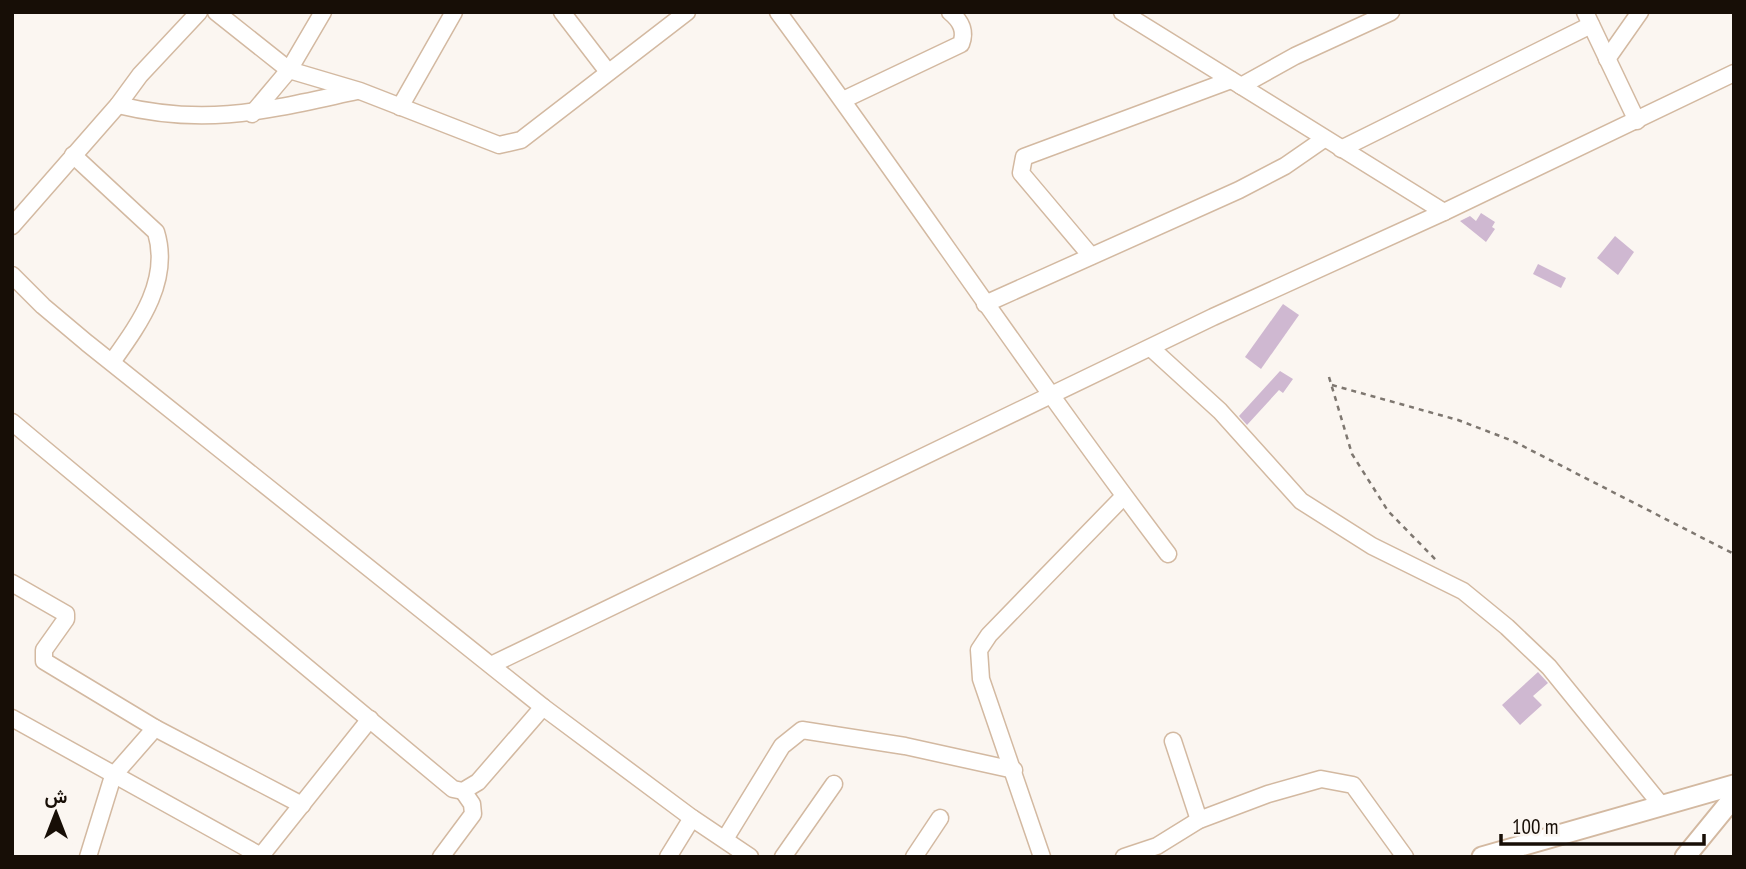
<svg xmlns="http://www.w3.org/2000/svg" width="1746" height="869" font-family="'PT Sans Narrow',Vazirmatn,sans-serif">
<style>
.building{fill:#cfb8d1}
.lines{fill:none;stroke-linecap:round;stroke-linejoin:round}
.minor-casing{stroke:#d3b9a1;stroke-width:19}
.tertiary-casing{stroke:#d3b9a1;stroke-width:23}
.path{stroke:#7e7770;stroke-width:2.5;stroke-dasharray:5 5;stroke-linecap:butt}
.minor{stroke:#fff;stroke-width:16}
.tertiary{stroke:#fff;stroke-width:19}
</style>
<rect width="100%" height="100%" fill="#fbf6f1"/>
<g class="building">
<path d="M1481,213l14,9 -3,5 3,2 -9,13 -26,-21 10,-5 6,5z"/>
<path d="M1615,236l19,16 -16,23 -21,-17z"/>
<path d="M1538,264l28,14 -5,10 -28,-14z"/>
<path d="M1283,304l16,11 -38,54 -16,-12z"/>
<path d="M1280,371l13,8 -10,14 -4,-3 -32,35 -8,-9z"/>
<path d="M1538,672l10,11 -15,13 9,9 -22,20 -18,-20z"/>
</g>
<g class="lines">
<g class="minor-casing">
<g id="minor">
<path d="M216,12l73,58 71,21 139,54 22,-5 166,-128"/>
<path d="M562,12l46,60"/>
<path d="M778,12c132,179 255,364 390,542"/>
<path d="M1122,12l322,200"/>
<path d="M1585,12l52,109"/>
<path d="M1607,59l33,-47"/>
<path d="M1241,86l54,-30 96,-44"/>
<path d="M843,100l118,-56c5,-13 0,-23 -11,-32"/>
<path d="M118,105c90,22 150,5 239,-14"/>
<path d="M400,107l54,-95"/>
<path d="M252,114l37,-44 34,-58"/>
<path d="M1341,149l250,-124"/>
<path d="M73,155l83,77c15,49 -17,92 -44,130"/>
<path d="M12,226l106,-121 22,-30 59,-63"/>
<path d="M1091,256l-70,-83 3,-16 207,-77"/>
<path d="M12,275l31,31 44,37 456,364 149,111 58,39"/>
<path d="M985,304l254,-114 46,-24 39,-27"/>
<path d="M1152,349l68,62 81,90 71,45 91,45 44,36 42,40 113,139"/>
<path d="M12,422l441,367 10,2 15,-9 65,-75"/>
<path d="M12,583l54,31v5l-22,31v11l111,67 147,77"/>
<path d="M491,665l722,-348 231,-105 290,-139"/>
<path d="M12,718l249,138"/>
<path d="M1173,741l26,79"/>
<path d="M725,839l57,-93 20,-16 103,16 109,24"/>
<path d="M88,857l25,-81 42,-48"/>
<path d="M260,857l110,-138"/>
<path d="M441,857l32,-43 -1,-10 -9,-13"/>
<path d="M668,857l24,-39"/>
<path d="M783,857l51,-73"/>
<path d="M914,857l26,-39"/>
<path d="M1042,857l-61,-178 -2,-29 10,-15 135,-139"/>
<path d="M1124,857l33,-11 42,-26 69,-26 53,-15 32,6 52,72"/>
</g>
</g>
<g class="tertiary-casing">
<g id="tertiary">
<path d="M1482,857l252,-72"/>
<path d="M1685,857l49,-60"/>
</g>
</g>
<g class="path">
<path d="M1329,377l23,77 36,57 48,49"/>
<path d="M1332,385l126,35 55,21 221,113"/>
</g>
<use href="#minor" class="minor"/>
<use href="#tertiary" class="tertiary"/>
</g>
<rect width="1746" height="869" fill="none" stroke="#170e06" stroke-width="28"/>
<g transform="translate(56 813)" stroke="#fbf6f1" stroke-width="5" paint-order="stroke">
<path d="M0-5L12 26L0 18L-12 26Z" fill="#170e06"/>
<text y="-10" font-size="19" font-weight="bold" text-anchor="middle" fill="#170e06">ش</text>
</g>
<path d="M1501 834v10h203v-10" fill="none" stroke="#170e06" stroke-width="3.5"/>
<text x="1512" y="834" font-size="21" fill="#170e06" stroke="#fbf6f1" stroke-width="5" paint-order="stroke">100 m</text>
</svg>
